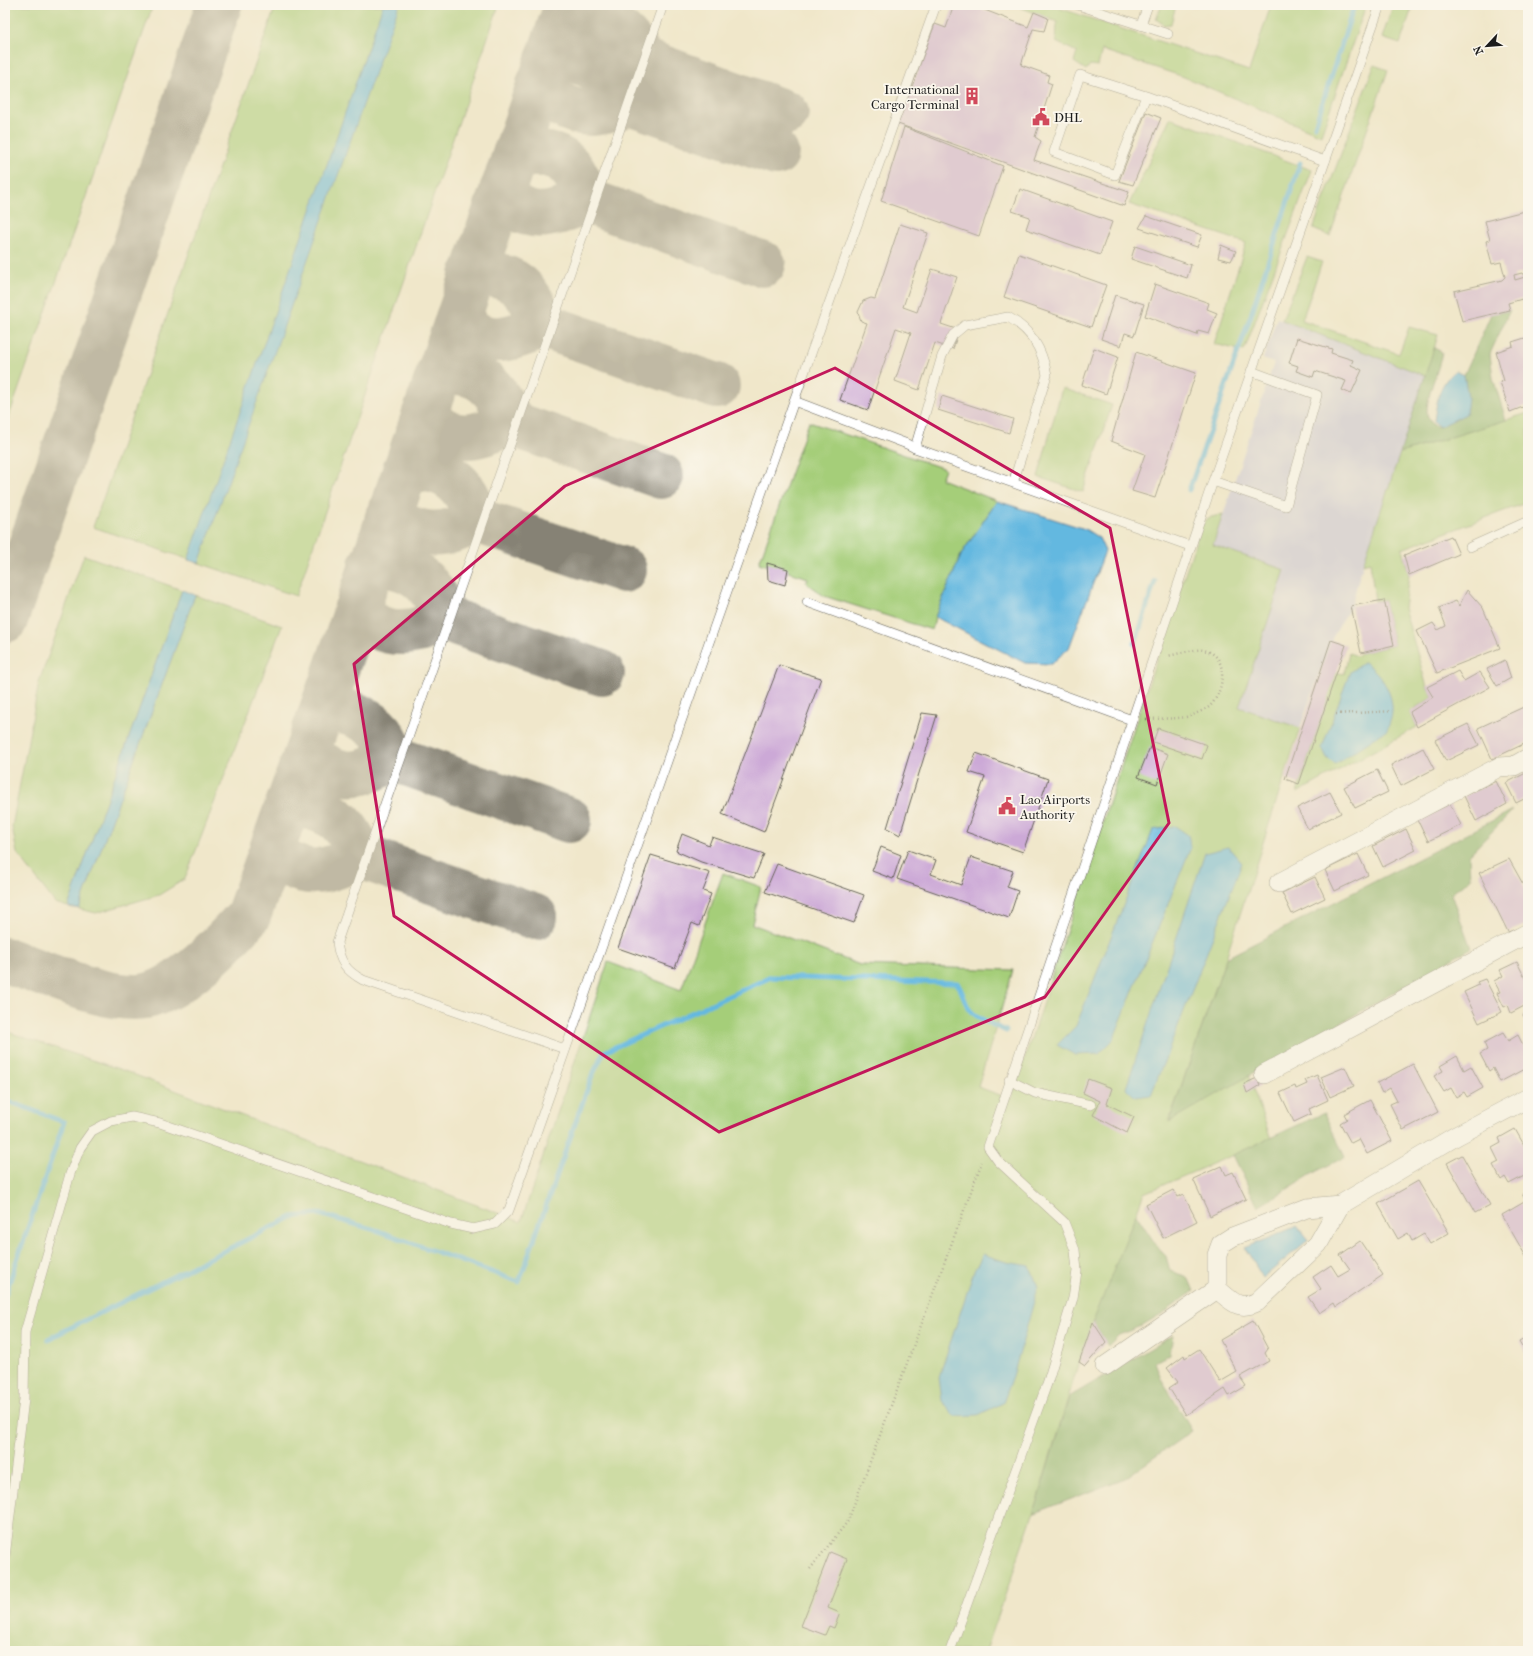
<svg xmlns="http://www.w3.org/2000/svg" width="1533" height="1656" font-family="'IM FELL French Canon',serif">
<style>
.industrial{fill:#c3c1db}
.green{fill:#a5ce79;stroke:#60754a}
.forest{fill:#84b169;stroke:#506642}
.water{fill:#63b8e0;stroke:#406a7e}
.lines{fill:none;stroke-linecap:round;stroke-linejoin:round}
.stream{stroke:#63b8e0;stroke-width:5}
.taxiway{stroke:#868274;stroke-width:46}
.building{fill:#cca9d7;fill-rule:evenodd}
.service-casing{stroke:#666359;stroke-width:10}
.minor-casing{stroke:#666359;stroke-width:20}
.path{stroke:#666359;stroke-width:2.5;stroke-dasharray:1 3;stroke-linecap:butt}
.service{stroke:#fff;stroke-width:9}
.minor{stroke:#fff;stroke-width:19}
.marked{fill:none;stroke:#c2185b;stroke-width:3;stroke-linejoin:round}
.labels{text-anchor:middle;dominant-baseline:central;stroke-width:3.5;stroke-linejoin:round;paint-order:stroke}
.poi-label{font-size:13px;fill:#1c1c1c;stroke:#fbf7ec;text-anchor:start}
</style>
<rect width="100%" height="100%" fill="#fbf7ec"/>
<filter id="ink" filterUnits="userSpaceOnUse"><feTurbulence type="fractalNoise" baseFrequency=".025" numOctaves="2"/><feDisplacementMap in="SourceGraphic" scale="8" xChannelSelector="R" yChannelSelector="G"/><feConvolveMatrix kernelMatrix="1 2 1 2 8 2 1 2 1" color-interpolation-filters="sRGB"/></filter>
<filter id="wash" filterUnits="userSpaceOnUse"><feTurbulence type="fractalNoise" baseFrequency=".012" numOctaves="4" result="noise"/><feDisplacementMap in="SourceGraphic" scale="16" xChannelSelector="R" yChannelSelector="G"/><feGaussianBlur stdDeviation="0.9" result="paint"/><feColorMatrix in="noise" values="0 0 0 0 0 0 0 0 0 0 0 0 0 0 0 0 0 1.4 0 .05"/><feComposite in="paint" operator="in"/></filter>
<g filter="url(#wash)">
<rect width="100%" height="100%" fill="#f0e7cb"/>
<path class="industrial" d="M1277,318l149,58 -63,188 -12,42 -20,34 -31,88 -61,-21 46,-137 -72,-25 61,-182 -11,-4z"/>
<g class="green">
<path d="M5,5h148l-148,423z"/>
<path d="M276,5h223l-203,591 -203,-69z"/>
<path d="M1015,5h35l199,66 22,-66h95l-45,130 -137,-58 -82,-27 -4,16 -8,-1 -4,5 -12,-8 3,-10 -21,-10 1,-20z"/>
<path d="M1162,5h14l-5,19 -7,1 -8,-6z"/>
<path d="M1393,5h20l-13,39 -18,-6z"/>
<path d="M1374,65l14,5 -58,166 -17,-7z"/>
<path d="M1170,118l142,52 -68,181 -30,-7 32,-101 -117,-39z"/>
<path d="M1307,257l15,5 -20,58 97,34 10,-27 29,8 -12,41 -144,-56z"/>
<path d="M1062,388l50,17 -29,87 -45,-15z"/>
<path d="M1528,413v89l-126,47 7,26 -5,33 23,79 6,10 -23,14 7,16 -120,66 38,-121 9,2 5,-21 8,3 4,-3 33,-8 -10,-45 -9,1 -5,-39 -7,2 37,-111z"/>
<path d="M809,422l136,47 -4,10 56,22 -35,52 -27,64 -3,13 -108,-34 -18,-13 2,-5 -49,-15z"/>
<path d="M1223,514l-10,31 72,25 -46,137 61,21 -74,230 -57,163 79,-46 23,64 -127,54 -65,169 -46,152 -47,137h-981v-620l117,39 399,152 87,-260 73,28 42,-117 38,14 -9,37 108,41 153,5 -35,117 33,12 190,-573 7,-8z"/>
<path d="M84,555l98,35 -114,317 -13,-4 -38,-50 -5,-26 27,-145z"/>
<path d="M195,595l87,31 -97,253 -26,16 -63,18 -17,-4z"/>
</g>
<g class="forest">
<path d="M1510,310l-20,44 3,24 13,42 -106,33 34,-105 8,4c-3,20 -16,42 -15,62 1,4 4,8 6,11l6,2 27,-13 2,-17 -4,-22 27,-61z"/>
<path d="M1513,810l-44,45 1,24 -19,15 20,54 -302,174 57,-164z"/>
<path d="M1324,1113l21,44 -28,14 -59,36 -25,-52z"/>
<path d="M1136,1214l22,34 8,8 4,15 18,6 6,14 -26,19 -27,16 -22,9 -11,11 -15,-24z"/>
<path d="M1173,1335l-3,19 -15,8 6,16 31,53 -67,47 -92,36 36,-117z"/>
</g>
<g class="water">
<path d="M383,5h16l-200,558 -11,-3z"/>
<path d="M1456,370l8,5 4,22 -2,17 -27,13 -5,-6c3,-21 5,-38 22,-51z"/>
<path d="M997,501l88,28 14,9 6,13 -36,97 -18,16 -26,-1 -90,-46 27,-64z"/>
<path d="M182,590l13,5 -116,314 -11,-2z"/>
<path d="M1364,662c15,9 30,31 28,50 0,6 -3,12 -5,18l-52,34 -8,-6 -5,-10 28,-76z"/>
<path d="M1175,826l13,9 3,12 -78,193 -14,14 -24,1 -18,-10 19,-19 77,-196z"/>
<path d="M1228,847l14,16 -91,232 -16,2 -9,-9 79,-235z"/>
<path d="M1297,1226l11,14 -45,38 -18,-30z"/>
<path d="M983,1254l23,8 24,4 8,21 -25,89 -10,27 -25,12 -24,1 -12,-15 -3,-24 35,-106z"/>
</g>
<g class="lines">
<g class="stream">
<path d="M1315,126l39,-120"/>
<path d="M1189,490l62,-175 49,-152"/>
<path d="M1135,644l20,-63"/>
<path d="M5,1295l59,-173 -59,-22"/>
<path d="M48,1339l244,-122 27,-3 60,17 140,51 73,-206 12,-24 167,-75 186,6c6,9 7,17 12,26 5,8 28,18 37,22"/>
</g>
<g class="taxiway">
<path d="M561,23c38,-5 63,0 80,37l145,53"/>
<path d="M546,66c7,-3 15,-6 24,-6 24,2 46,23 59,42l147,51"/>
<path d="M539,84c7,6 13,15 21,20 22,14 47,10 69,-2"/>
<path d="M514,156c44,-7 59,3 73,45l176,63"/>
<path d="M502,190c18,37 54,25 85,11"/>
<path d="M472,275c42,-5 57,15 72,51l173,60"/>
<path d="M458,318c6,7 13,15 22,18 20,9 45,-3 64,-10"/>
<path d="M424,416c29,30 52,22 86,7 -12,-36 -31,-56 -71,-50"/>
<path d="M510,423l151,53"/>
<path d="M405,470c38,-7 63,13 71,50l148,50"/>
<path d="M387,520c37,15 52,21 89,0"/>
<path d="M371,565c38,-2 63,15 72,53l159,55"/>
<path d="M356,610c6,6 11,13 19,16 21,11 50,6 68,-8"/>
<path d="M5,620l214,-615"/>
<path d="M322,710c33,-1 64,14 70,48l177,62"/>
<path d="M307,753c30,26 52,27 85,5"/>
<path d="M288,805c38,0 60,15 72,51l175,61"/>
<path d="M272,851c29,30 54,22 88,5"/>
<path d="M5,960c36,12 104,43 141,36 34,-7 79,-54 102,-80l74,-206 245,-705"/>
</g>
</g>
<g id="blocks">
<g class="building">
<path d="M954,5h18l56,22 6,-15 14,6 -4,13 -11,-2 -12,36 28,10 -2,7 5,2 -17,53 6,4 -7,19 95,32 -5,14 -226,-82 37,-100 11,4z"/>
<path d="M1146,112l15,6 -28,67 -14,-4z"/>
<path d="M904,127l99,39 -24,70 -98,-35z"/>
<path d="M1020,189l92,33 -12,33 -74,-26 4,-12 -18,-6z"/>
<path d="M1528,210v104l-6,-15 -14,4 2,7 -48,11 -8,-30 48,-11 3,-3 -4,-15 -9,2 -6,-23 4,-1 -5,-19zM1522,273l3,4 -10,3 -1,-5z"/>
<path d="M1146,216l56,19 -5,12 -58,-19z"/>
<path d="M900,224l28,9 -25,74 14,5 15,-43 25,8 -16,47 18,6 -6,19 -18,-6 -16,47 -24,-9 16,-48 -15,-5 -28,82 -28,-10 27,-77 -6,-2 -3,-9 5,-11 8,-3 4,1z"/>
<path d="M1221,245l15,6 -5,10 -13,-3z"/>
<path d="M1135,246l56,19 -4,13 -56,-19z"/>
<path d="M1019,254l87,31 -15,42 -87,-30z"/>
<path d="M1155,284l54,19 -2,6 10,4 -8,21 -11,-3 -1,4 -52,-19z"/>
<path d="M1115,295l29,9 -10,32 -9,-3 -4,13 -20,-7z"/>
<path d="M1528,337v68l-18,7 -10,-30 4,-1 -8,-29 17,-6 -1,-4z"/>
<path d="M1297,338l35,11 -1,4 22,7 -2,5 11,5 -11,24 -9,-4 4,-9 -31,-10 -2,6 -17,-6 2,-5 -9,-3z"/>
<path d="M1094,348l24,9 -12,37 -24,-9z"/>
<path d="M1136,352l60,21 -41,125 -23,-7 13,-37 -34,-13z"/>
<path d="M942,396l71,23 -4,14 -71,-23z"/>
<path d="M1451,536l8,18 -50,21 -5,-20z"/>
<path d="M767,563l21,6 -3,16 -17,-5z"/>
<path d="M1467,590l16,18 17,40 -63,25 -20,-42 16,-8 5,7 8,-4 -7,-18 17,-7 3,5z"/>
<path d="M1384,600l10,45 -33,8 -10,-47z"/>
<path d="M1331,640l15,5 -47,139 -14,-5z"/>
<path d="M1505,660l6,18 -14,8 -10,-17z"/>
<path d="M779,665l42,13 -57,154 -42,-18z"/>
<path d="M1458,671l6,10 16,-9 10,15 -73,40 -7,-15 23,-15 -6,-10z"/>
<path d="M1528,705v37l-36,17 -14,-31z"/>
<path d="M922,713l15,2 -37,120 -13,-7z"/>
<path d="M1468,724l11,21 -33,16 -11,-21z"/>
<path d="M1158,728l49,17 -5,14 -49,-17z"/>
<path d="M1150,747l18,7 -11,30 -19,-7z"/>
<path d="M1423,748l11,21 -33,17 -10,-21z"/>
<path d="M976,753l72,26 -25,73 -57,-20 19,-55 -16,-5z"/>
<path d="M1377,770l11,22 -33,16 -11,-21z"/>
<path d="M1528,772v25l-12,6 -10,-20z"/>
<path d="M1496,781l11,23 -31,17 -12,-25z"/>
<path d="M1330,792l11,21 -33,16 -11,-21z"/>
<path d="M1450,804l11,21 -33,16 -10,-21z"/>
<path d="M1406,829l10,21 -33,17 -10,-21z"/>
<path d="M682,834l27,11 3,-8 52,17 -10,24 -53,-16 -25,-11z"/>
<path d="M881,847l20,8 -8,24 -21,-8z"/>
<path d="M908,850l28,10 -5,14 30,11 10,-28 42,14 -6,16 11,4 -9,27 -112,-39z"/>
<path d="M1358,854l10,21 -33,16 -10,-21z"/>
<path d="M651,855l59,18 -7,18 8,3 -12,32 -7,-3 -17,45 -57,-20z"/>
<path d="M1509,859l19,34v31l-20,8 -29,-59z"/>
<path d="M777,864l87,31 -10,28 -89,-31z"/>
<path d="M1315,877l10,21 -33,16 -10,-21z"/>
<path d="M1517,962l11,22v20l-17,9 -3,-8 -4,2 -7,-14 3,-1 -6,-11 9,-5 -3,-6z"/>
<path d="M1485,979l17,33 -23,11 -15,-31 15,-7 -2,-3z"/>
<path d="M1528,1013v11l-5,-9z"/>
<path d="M1503,1033l5,8 10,-6 10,20v12l-28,15 -7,-14 -4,3 -9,-17 7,-4 -3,-7z"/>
<path d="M1457,1056l7,14 7,-4 12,22 -16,9 -3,-5 -8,5 -5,-9 -7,4 -10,-16 9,-5 -3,-5z"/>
<path d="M1413,1064l25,48 -35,18 -13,-26 7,-3 -7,-13 -8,5 -5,-10z"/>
<path d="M1345,1067l9,19 -24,11 -9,-20z"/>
<path d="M1317,1075l11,25 -19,9 2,5 -17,8 -14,-29 15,-7 1,3 11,-5 -2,-4z"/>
<path d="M1257,1078l3,7 -13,8 -3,-9z"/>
<path d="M1088,1079l24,9 -5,16 27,13 -7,16 -34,-18 7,-14 -17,-8z"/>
<path d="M1370,1100l22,41 -25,13 -8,-15 -8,4 -11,-20 7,-4 -3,-5z"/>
<path d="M1515,1129l13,23v22l-19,10 -4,-7 -4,3 -8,-15 6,-3 -7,-14 9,-5 -2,-5z"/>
<path d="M1462,1155l28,50 -15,8 -28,-50z"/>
<path d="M1222,1166l4,9 7,-3 13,27 -36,17 -17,-37z"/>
<path d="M1418,1181l31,52 -19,11 -6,-10 -12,7 -4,-8 -10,6 -20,-35z"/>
<path d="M1173,1190l4,7 6,-3 14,27 -34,17 -17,-34z"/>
<path d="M1528,1191v69l-26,-45 24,-14 -4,-7z"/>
<path d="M1360,1241l23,34 -47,32 -2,-4 -15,10 -11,-16 13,-8 -8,-12 18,-12 7,11 12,-7 -10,-14z"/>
<path d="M1253,1321l15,28 -3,4 4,8 -29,16 6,9 -17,10 -4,-7 -39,26 -17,-27 9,-6 -11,-14 17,-13 1,3 14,-9 21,33 17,-10 -17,-32z"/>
<path d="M1093,1322l13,20 -21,24 -6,-4z"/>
<path d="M1528,1337v21l-9,-16z"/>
<path d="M830,1552l17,7 -19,49 12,5 -6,15 -5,-2 -4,9 -24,-9z"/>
</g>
</g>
</g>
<g filter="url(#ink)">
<use href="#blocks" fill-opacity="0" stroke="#666359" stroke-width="1"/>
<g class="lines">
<g class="service-casing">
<g id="service">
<path d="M1078,5l90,29"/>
<path d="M1141,25l7,-20"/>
<path d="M1146,96l-31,79 -61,-23 26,-77 66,21 179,65"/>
<path d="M794,401l113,43 8,4"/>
<path d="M1213,481l73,25 31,-111 -66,-24"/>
<path d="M1013,483l34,-108c-5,-27 -16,-45 -39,-58l-43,8 -12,10 -11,21 -27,92 275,98"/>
<path d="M1470,547l58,-26"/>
<path d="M807,602l325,118"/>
<path d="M565,1049l-202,-69c-17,-9 -24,-19 -26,-38l326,-937"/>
<path d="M1009,1080l26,13 56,12"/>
<path d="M5,1557l19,-158 1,-67 45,-158 10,-26 12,-17 19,-10 21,-4 28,6 291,101 22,5 22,-5 14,-14 285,-809 142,-396"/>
<path d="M950,1651l98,-270 25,-83 4,-27 -2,-21 -11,-28 -66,-61 -10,-14 225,-666 167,-476"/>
</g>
</g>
<g class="minor-casing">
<g id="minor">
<path d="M1279,883l220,-116 15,-1 14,-8"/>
<path d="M1264,1074l264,-141"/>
<path d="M1340,1205l-22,39 -61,58c-19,9 -25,-1 -40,-13v-34l4,-11 11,-7 75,-29 33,-3 116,-69 72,-38"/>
<path d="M1105,1366l112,-77"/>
</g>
</g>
<g class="path">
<path d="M1336,714l56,-3"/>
<path d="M1146,719c13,-1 38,1 49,-5 4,-2 10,-4 14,-7 15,-14 22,-52 -6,-57 -8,-2 -27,5 -36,6"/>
<path d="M810,1569l38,-48 134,-359"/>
</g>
<use href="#service" class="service"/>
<use href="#minor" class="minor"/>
</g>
</g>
<path d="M0 0H1533V1656H0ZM835,368l275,160 59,295 -124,174 -326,135 -325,-216 -40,-252 211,-178z" fill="#f0e7cb" fill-opacity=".55" fill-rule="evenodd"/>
<path class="marked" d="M835,368l275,160 59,295 -124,174 -326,135 -325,-216 -40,-252 211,-178z"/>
<defs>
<g id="building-bare" transform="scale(1.38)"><path d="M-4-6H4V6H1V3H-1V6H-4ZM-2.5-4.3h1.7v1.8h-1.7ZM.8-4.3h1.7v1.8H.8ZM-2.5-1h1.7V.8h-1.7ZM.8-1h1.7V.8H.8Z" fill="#d1495b" stroke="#fbf7ec" stroke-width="2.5" paint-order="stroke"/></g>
<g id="civic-bare" transform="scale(1.38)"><path d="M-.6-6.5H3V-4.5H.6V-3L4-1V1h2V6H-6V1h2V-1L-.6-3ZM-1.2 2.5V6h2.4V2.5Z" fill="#d1495b" stroke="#fbf7ec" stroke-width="2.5" paint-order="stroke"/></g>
</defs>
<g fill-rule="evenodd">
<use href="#building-bare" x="972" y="96"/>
<use href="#civic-bare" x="1041" y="117"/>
<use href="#civic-bare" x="1007" y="806"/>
</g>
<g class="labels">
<g class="poi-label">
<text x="959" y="89" text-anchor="end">International<tspan x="959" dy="15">Cargo Terminal</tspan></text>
<text x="1054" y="117">DHL</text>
<text x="1020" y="799">Lao Airports<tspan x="1020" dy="15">Authority</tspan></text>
</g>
</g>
<rect width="1533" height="1656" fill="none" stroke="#fbf7ec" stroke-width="20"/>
<g transform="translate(1487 46) rotate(244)" stroke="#fbf7ec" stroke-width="3" paint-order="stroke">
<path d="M0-3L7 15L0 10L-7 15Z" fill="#1c1c1c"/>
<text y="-6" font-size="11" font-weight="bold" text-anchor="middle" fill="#1c1c1c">N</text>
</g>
</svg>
